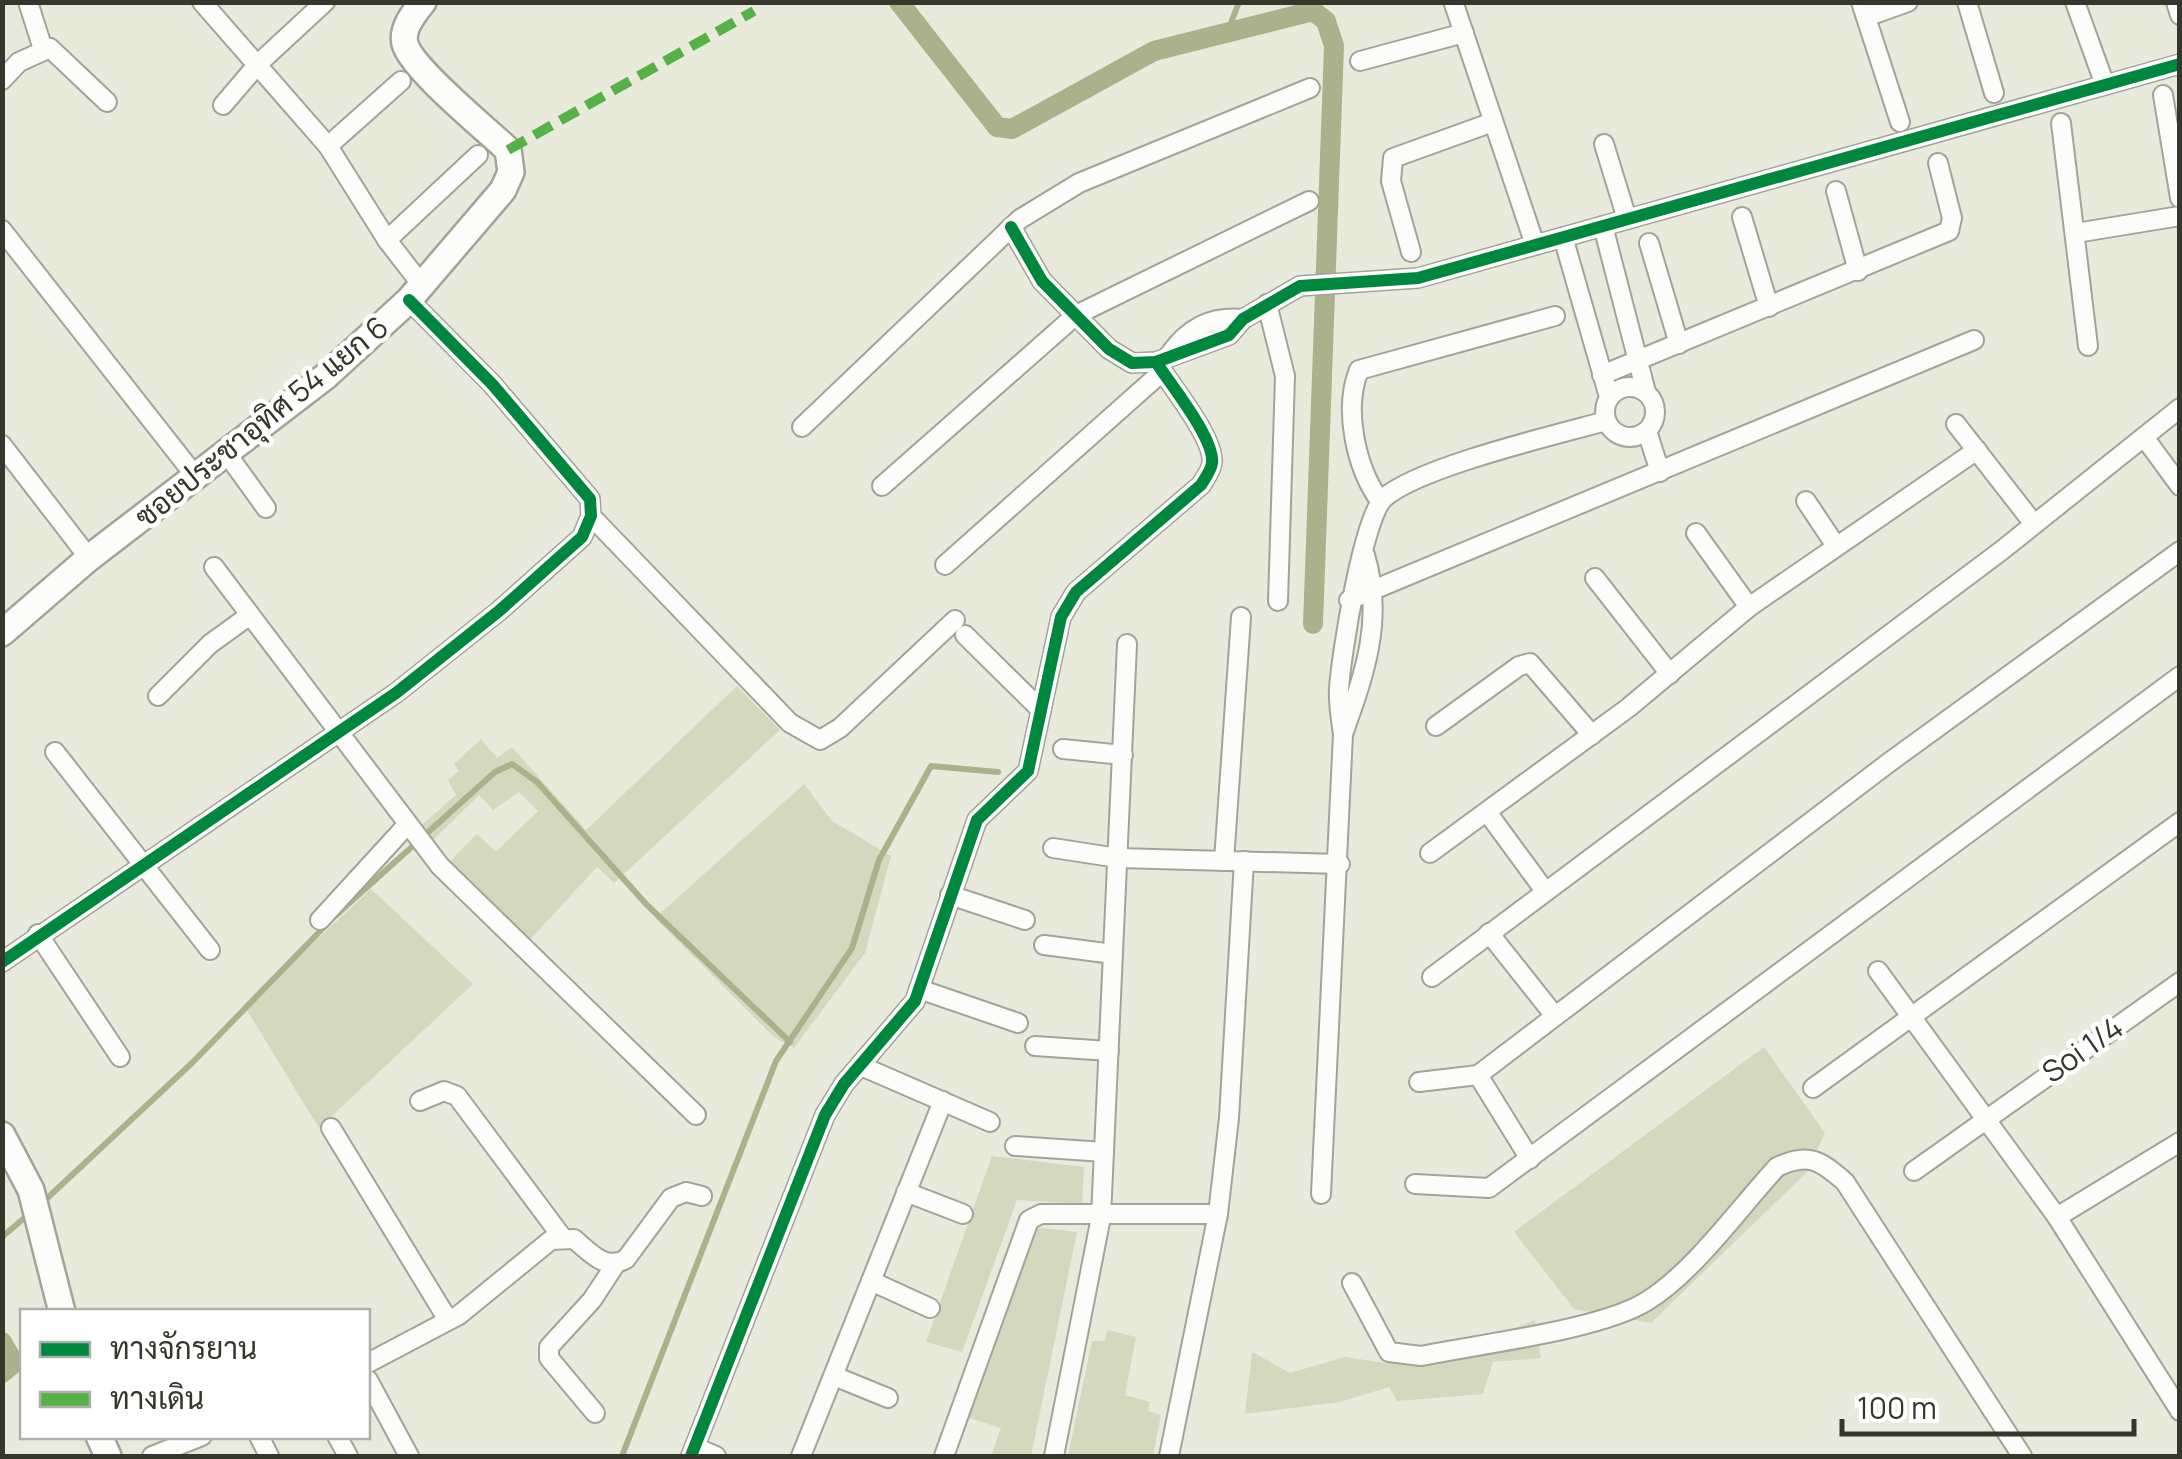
<svg xmlns="http://www.w3.org/2000/svg" width="2182" height="1459" font-family="Manrope,Sarabun,sans-serif">
<style>
.green{fill:#d4d8be}
.lines{fill:none;stroke-linecap:round;stroke-linejoin:round}
.stream{stroke:#abb28b;stroke-width:6}
.canal{stroke:#abb28b;stroke-width:20}
.street-casing{stroke:#a2a498;stroke-width:22}
.secondary-casing{stroke:#a2a498;stroke-width:30}
.street{stroke:#fcfcfa;stroke-width:18}
.secondary{stroke:#fcfcfa;stroke-width:25}
.quiet{stroke:#56b246;stroke-width:10;stroke-dasharray:20 10;stroke-linecap:butt}
.cycleway-casing{stroke:#fff;stroke-width:19}
.cycleway{stroke:#00873e;stroke-width:12}
.labels{text-anchor:middle;dominant-baseline:central;stroke-width:9;stroke-linejoin:round;paint-order:stroke}
.street-label{font-size:30px;fill:#35372c;stroke:#fff}
</style>
<rect width="100%" height="100%" fill="#e8ebdc"/>
<g class="green">
<path d="M737,686l43,44 -166,153 -17,-16 -70,76 -82,-77 32,-32 19,18 42,-41 -19,-19 -26,18 -14,-15 -50,49 -12,-15 39,-34 -8,-15 11,-9 -5,-7 27,-25 16,19 15,-11 74,83z"/>
<path d="M804,784l28,37 59,35 -26,97 -71,95 -20,-11 -119,-119z"/>
<path d="M371,889l102,95 -154,144 -74,-121z"/>
<path d="M1764,1047l61,86 -18,39 -156,151 -77,-14 -60,-77z"/>
<path d="M992,1156l92,11 -2,37 -65,-4 -55,152 -36,-10z"/>
<path d="M1034,1227l43,5 -46,224h-40l10,-28 -32,-10z"/>
<path d="M1535,1320l6,38 -48,4 -10,32 -86,7 -8,-14 -49,15 -95,12 7,-62 38,21 55,-16 40,6 61,-8z"/>
<path d="M1107,1330l29,7 -11,58 25,7 -2,9 13,4 -8,41h-85l24,-115h13z"/>
</g>
<g class="lines">
<g class="stream">
<path d="M1229,28l10,-26"/>
<path d="M335,916l160,-144 17,-8 25,18 109,122 144,138"/>
<path d="M42,1203l150,-140 134,-138"/>
<path d="M2,1237l27,-23"/>
<path d="M622,1456l154,-395 76,-113 27,-88 52,-94 67,6"/>
</g>
<g class="canal">
<path d="M899,2l98,125 15,2 142,-78 159,-40 13,10 8,25 -21,578"/>
<path d="M2,1342l12,21 -12,10"/>
</g>
<g class="street-casing">
<g id="street">
<path d="M28,2l15,47"/>
<path d="M202,2l126,144 59,94 34,44"/>
<path d="M1861,2l39,120"/>
<path d="M1967,2l27,91"/>
<path d="M2075,2l30,83"/>
<path d="M2176,2l4,13"/>
<path d="M1454,4l81,241"/>
<path d="M1866,17l42,-15"/>
<path d="M1360,61l104,-28"/>
<path d="M2,80l17,-18 31,-14 57,54"/>
<path d="M2163,95l17,103"/>
<path d="M223,105l35,-41 67,-62"/>
<path d="M2061,123l27,223"/>
<path d="M1604,144l23,75"/>
<path d="M328,146l73,-65"/>
<path d="M1836,191l22,80"/>
<path d="M1742,217l27,90"/>
<path d="M1603,226l43,166"/>
<path d="M1011,227l31,54 67,68 23,14 24,-1 73,-27 14,-16 57,-33 118,-8 762,-214"/>
<path d="M2,230l194,247"/>
<path d="M2076,233l104,-17"/>
<path d="M1563,237l46,160"/>
<path d="M387,240l91,-85"/>
<path d="M1649,243l30,101"/>
<path d="M1411,252l-20,-71 2,-23 100,-36"/>
<path d="M1267,304l18,72 -7,225"/>
<path d="M1169,355c19,-27 41,-39 74,-36"/>
<path d="M1602,375l347,-144 3,-13 -14,-55"/>
<circle cx="1630" cy="412" r="25"/>
<path d="M1956,424l78,100"/>
<path d="M802,427l218,-208 59,-36 231,-95"/>
<path d="M1647,431l13,41"/>
<path d="M2144,437l36,49"/>
<path d="M2,445l87,113"/>
<path d="M227,454l39,54"/>
<path d="M882,486l194,-171 233,-114"/>
<path d="M1380,501c-24,-33 -37,-92 -21,-131l196,-54"/>
<path d="M1806,501l30,45"/>
<path d="M591,516l199,207 30,17 20,-12 115,-108"/>
<path d="M1696,533l53,74"/>
<path d="M1365,555c19,64 0,118 -22,179 -2,-14 -5,-31 -4,-45 2,-33 24,-172 45,-191 35,-31 171,-63 222,-77"/>
<path d="M945,565l217,-193"/>
<path d="M214,567l226,299 256,249"/>
<path d="M1595,578l75,96"/>
<path d="M1349,600l625,-260"/>
<path d="M965,635l76,75"/>
<path d="M158,696l52,-52 40,-29"/>
<path d="M1436,726l83,-60 11,-3 62,72"/>
<path d="M1063,749l60,6"/>
<path d="M55,752l155,198"/>
<path d="M1487,812l58,79"/>
<path d="M1053,848l65,10 222,6"/>
<path d="M1430,853l198,-145 121,-101 228,-157"/>
<path d="M1224,861l17,-244"/>
<path d="M950,895l75,25"/>
<path d="M320,920l86,-94"/>
<path d="M1489,933l66,83"/>
<path d="M38,934l82,123"/>
<path d="M1044,945l69,9"/>
<path d="M2,962l394,-269 103,-82 83,-74 9,-21 -1,-17 -98,-115 -83,-84"/>
<path d="M1878,971l179,246 123,194"/>
<path d="M1432,977l569,-426 179,-143"/>
<path d="M919,989l99,34"/>
<path d="M1035,1046l74,5"/>
<path d="M861,1066l129,56"/>
<path d="M1478,1075l52,84"/>
<path d="M1419,1082l59,-7 409,-311 293,-213"/>
<path d="M1813,1088l367,-266"/>
<path d="M420,1101l24,-10 13,5 105,141"/>
<path d="M331,1128l117,192"/>
<path d="M1015,1146l89,6"/>
<path d="M1914,1171l266,-189"/>
<path d="M1415,1184l74,4 691,-512"/>
<path d="M906,1192l57,22"/>
<path d="M1321,1194l22,-460"/>
<path d="M2057,1217l123,-75"/>
<path d="M871,1281l59,27"/>
<path d="M1352,1283l37,69 32,4c58,-12 180,-26 226,-55 47,-29 92,-93 130,-134 31,-15 43,-7 68,15l177,274"/>
<path d="M368,1363l91,-48 92,-75 23,-1c17,14 31,32 52,20l45,-61 15,-6 16,4"/>
<path d="M834,1376l54,22"/>
<path d="M368,1380l41,76"/>
<path d="M595,1413l-46,-55v-11l43,-47 23,-35"/>
<path d="M259,1436l10,20"/>
<path d="M337,1436l11,20"/>
<path d="M695,1447l21,9"/>
<path d="M152,1456l50,-20"/>
<path d="M691,1456l134,-341 19,-31 71,-83 62,-181 51,-49 33,-154 15,-25 125,-107c4,-7 10,-14 11,-22 3,-24 -42,-79 -56,-101"/>
<path d="M801,1456l142,-355"/>
<path d="M944,1456l85,-236 12,-6h177"/>
<path d="M1054,1456l47,-239 26,-573"/>
<path d="M1169,1456l49,-242 11,-96 15,-257"/>
</g>
</g>
<g class="secondary-casing">
<g id="secondary">
<path d="M2,633l87,-75 237,-182 83,-76 94,-110 8,-18 -3,-22c-22,-21 -96,-81 -103,-106 -4,-15 9,-31 18,-42"/>
<path d="M2,1135l29,55 31,122"/>
<path d="M99,1436l9,20"/>
</g>
</g>
<use href="#street" class="street"/>
<use href="#secondary" class="secondary"/>
<path class="quiet" d="M508,150l246,-139"/>
<g class="cycleway-casing">
<g id="cycleway">
<path d="M1011,227l31,54 67,68 23,14 24,-1 73,-27 14,-16 57,-33 118,-8 762,-214"/>
<path d="M2,962l394,-269 103,-82 83,-74 9,-21 -1,-17 -98,-115 -83,-84"/>
<path d="M691,1456l134,-341 19,-31 71,-83 62,-181 51,-49 33,-154 15,-25 125,-107c4,-7 10,-14 11,-22 3,-24 -42,-79 -56,-101"/>
</g>
</g>
<use href="#cycleway" class="cycleway"/>
</g>
<g class="labels">
<g class="street-label">
<text transform="translate(261 421) rotate(-39)">ซอยประชาอุทิศ 54 แยก 6</text>
<text transform="translate(2082 1049) rotate(-35)">Soi 1/4</text>
</g>
</g>
<rect width="2182" height="1459" fill="none" stroke="#35372c" stroke-width="10"/>
<rect x="20" y="1309" width="350" height="130" fill="#ffffff" stroke="#aeafab" stroke-width="2.5"/>
<rect x="40" y="1342" width="50" height="15" fill="#00873e" stroke="#aeafab" stroke-width="2.5"/>
<text x="110" y="1359" font-size="30" fill="#35372c">ทางจักรยาน</text>
<rect x="40" y="1392" width="50" height="15" fill="#56b246" stroke="#aeafab" stroke-width="2.5"/>
<text x="110" y="1409" font-size="30" fill="#35372c">ทางเดิน</text>
<path d="M1842 1419v15h292v-15" fill="none" stroke="#35372c" stroke-width="5"/>
<text x="1857" y="1419" font-size="30" fill="#35372c" stroke="#ffffff" stroke-width="8" paint-order="stroke">100 m</text>
</svg>
